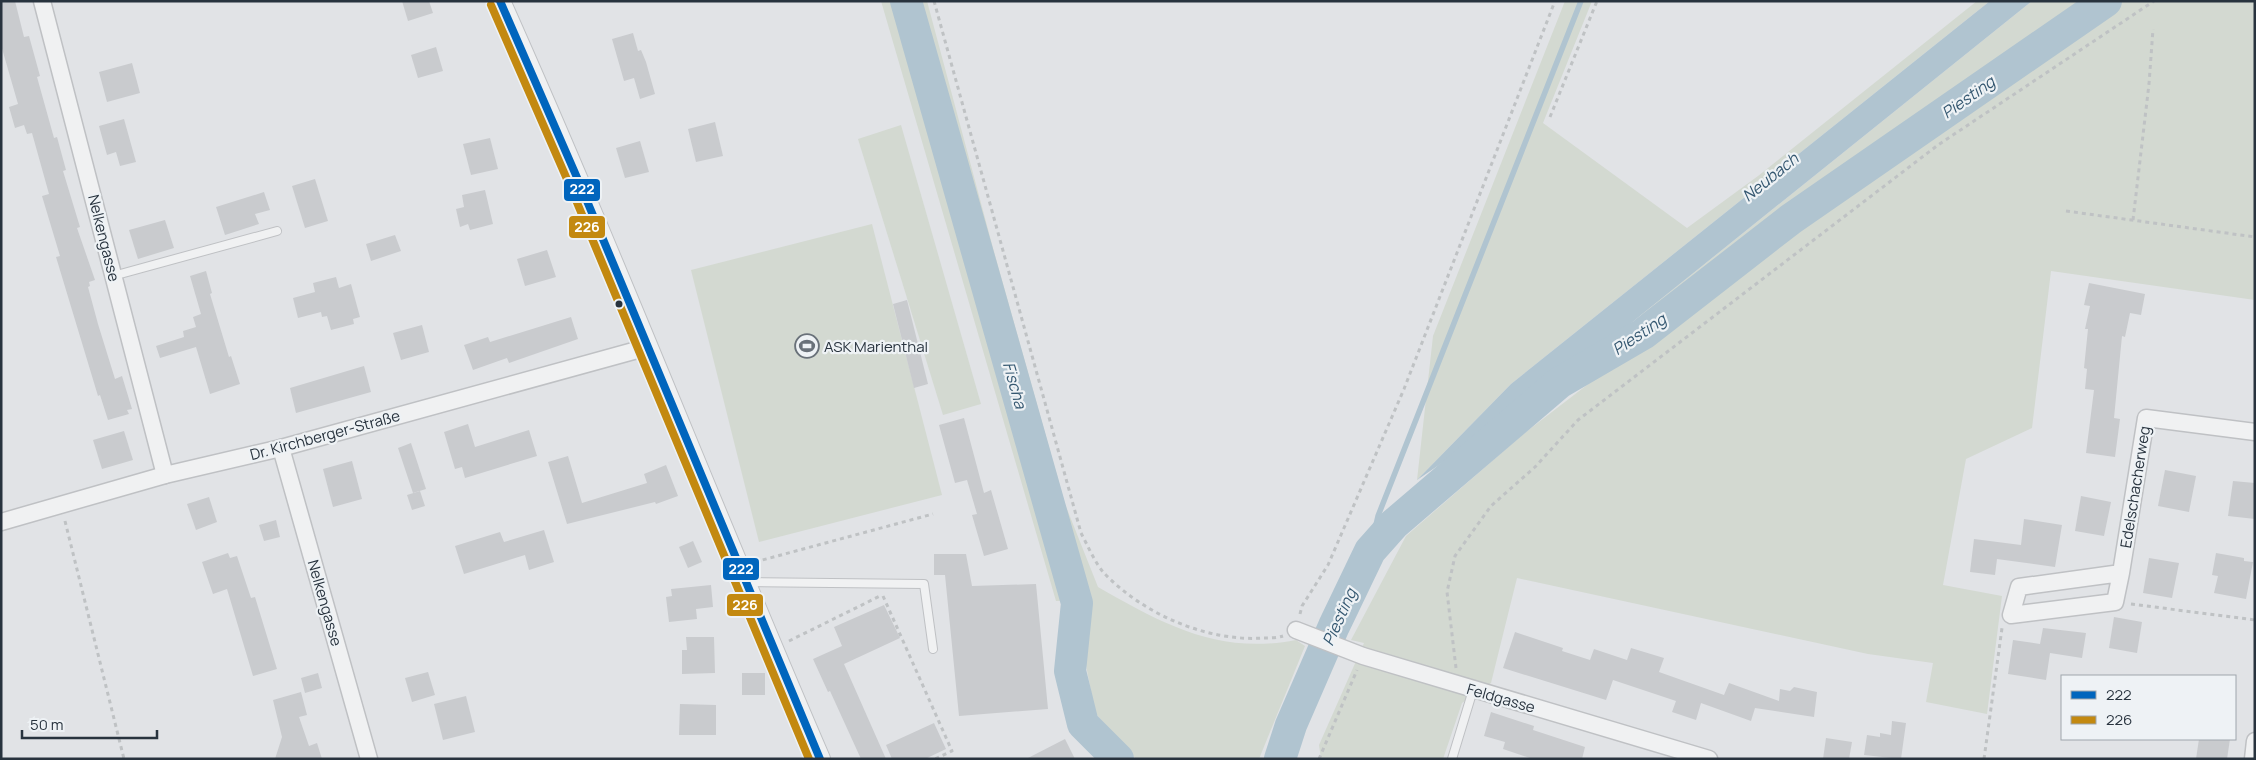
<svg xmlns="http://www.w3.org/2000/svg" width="2256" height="760" font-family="Manrope,sans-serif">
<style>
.green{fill:#d3d9d1}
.water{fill:#b0c4d0}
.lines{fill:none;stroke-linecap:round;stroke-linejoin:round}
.stream{stroke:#b0c4d0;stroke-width:5.5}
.river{stroke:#b0c4d0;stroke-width:32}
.building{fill:#c9cbce}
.service-casing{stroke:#bfc1c4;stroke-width:10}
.minor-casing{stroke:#bfc1c4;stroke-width:19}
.tertiary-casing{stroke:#bfc1c4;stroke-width:22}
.path{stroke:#bfc2c4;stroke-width:3;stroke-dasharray:4 4;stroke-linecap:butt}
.service{stroke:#f0f1f2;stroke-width:8}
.minor{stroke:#f0f1f2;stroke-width:16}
.tertiary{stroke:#f0f1f2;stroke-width:20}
.bus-1-casing{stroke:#eef2f5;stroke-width:11}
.bus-2-casing{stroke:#eef2f5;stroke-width:11}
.bus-1{stroke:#0065bd;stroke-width:8}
.bus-2{stroke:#c38910;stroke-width:8}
.bus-dot{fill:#28333e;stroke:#eef2f5;stroke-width:2}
.labels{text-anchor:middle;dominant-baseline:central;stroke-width:4.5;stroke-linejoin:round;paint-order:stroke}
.street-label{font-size:15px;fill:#28333e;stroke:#eef2f5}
.poi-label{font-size:15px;fill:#28333e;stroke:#eef2f5;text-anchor:start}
.water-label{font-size:16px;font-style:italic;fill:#345770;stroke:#eef2f5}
.line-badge{stroke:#eef2f5;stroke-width:2}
.badge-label{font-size:14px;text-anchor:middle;font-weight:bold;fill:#fff}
</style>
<rect width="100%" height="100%" fill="#e1e3e6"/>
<g class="green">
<path d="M881,1h46l66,247 72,256 33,83c65,37 120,68 198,53l9,6 -46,113h-123l-41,-46 -12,-64 5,-49 -32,1z"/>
<path d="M1565,1h27l-49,122 144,105 71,-52 219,-175h13l-479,383 -94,96 16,-144z"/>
<path d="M2032,1h223v299l-204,-29 -19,157 -66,31 -23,126 59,11 -15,118 -61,-12 7,-39 -65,-9 -351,-76 -26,105 -29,20 -19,56h-122l-2,-14 45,-102 -13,-3 55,-104 116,-101 100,-77 19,-43z"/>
<path d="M901,125l80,279 -38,11 -85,-276z"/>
<path d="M872,224l70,271 -183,47 -68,-272z"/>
</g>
<path class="water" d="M1990,1h42l-391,314 -82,68 -142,97 94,-96z"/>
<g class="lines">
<path class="stream" d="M1370,551l8,-35 203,-515"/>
<g class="river">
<path d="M906,1l171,602 -7,68 13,53 35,35"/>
<path d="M1280,759l11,-34 43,-99 36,-75 24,-27 165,-141 84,-49 148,-115 315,-218"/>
</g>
</g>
<g class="building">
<path d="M1,1h14l9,36 5,-1 11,40 -3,1 17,61 3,-1 9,33 -3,1 17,56 -3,1 18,52 -6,2 1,4 -2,1 10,37 17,55 7,-3 10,33 -5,1 2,4 -21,6 -8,-25 -2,1 -42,-139 4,-1 -18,-60 7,-2 -17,-61 -5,1 -3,-9 -9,3 -6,-21 9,-3 -17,-59z"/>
<path d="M402,1h27l4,12 -25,8z"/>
<path d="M633,33l5,18 3,-1 5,12 9,32 -15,5 -6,-21 -10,3 -12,-42z"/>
<path d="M436,47l7,24 -25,7 -7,-23z"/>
<path d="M132,63l8,30 -33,9 -8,-30z"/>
<path d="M124,119l12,43 -16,4 -4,-14 -9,3 -8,-29z"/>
<path d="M715,122l8,34 -27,6 -8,-33z"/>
<path d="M490,138l8,31 -27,6 -8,-31z"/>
<path d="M640,141l9,31 -24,6 -9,-30z"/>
<path d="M315,179l13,42 -23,7 -13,-42z"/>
<path d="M485,190l8,34 -23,6 -2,-6 -8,3 -4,-18 8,-2 -2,-12z"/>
<path d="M264,192l6,18 -15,4 4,10 -34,11 -9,-28z"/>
<path d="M165,220l9,28 -36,11 -9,-29z"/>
<path d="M395,235l6,16 -30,10 -5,-17z"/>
<path d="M547,250l9,27 -31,9 -8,-27z"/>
<path d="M206,271l6,22 -2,1 19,63 2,-1 9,28 -30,10 -14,-47 -36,11 -4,-12 28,-9 -1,-6 13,-4 -3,-10 8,-3 -11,-38z"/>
<path d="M336,277l3,11 12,-4 9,33 -7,2 1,5 -23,6 -4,-14 -5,1 -1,-5 -23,6 -5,-20 22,-6 -2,-9z"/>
<path d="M2089,283l56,11 -4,21 -11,-2 -5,24 -3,-1 -8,82 6,1 -5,38 -29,-4 8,-63 -9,-1 2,-20 -3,-1 4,-39h-3l5,-23 -6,-1z"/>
<path d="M907,300l21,84 -14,4 -21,-84z"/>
<path d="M571,317l7,22 -69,24 -2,-5 -34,12 -9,-25 24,-8 2,5z"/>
<path d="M422,325l7,27 -28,8 -8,-27z"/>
<path d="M364,366l7,26 -75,21 -6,-25z"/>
<path d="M964,418l20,75 7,-3 17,59 -24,7 -12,-41 5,-1 -10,-34 -12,3 -16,-58z"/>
<path d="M468,424l7,23 54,-17 8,26 -72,22 -3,-11 -7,2 -11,-37z"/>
<path d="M124,431l9,29 -31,9 -9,-29z"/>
<path d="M411,443l15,46 -13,4 -15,-45z"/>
<path d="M568,456l14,47 65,-20 -3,-9 22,-9 12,31 -22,8 -1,-2 -88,22 -19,-62z"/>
<path d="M352,461l10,38 -29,8 -10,-38z"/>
<path d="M2165,470l31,6 -7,36 -31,-6z"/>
<path d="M2233,481l22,2v36l-27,-3z"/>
<path d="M420,491l5,15 -13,4 -5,-15z"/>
<path d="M2081,496l30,6 -7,34 -29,-5z"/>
<path d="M209,497l8,25 -21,8 -9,-26z"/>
<path d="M2024,519l38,6 -7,42 -58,-8 -2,16 -25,-3 4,-33 47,6z"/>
<path d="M276,520l4,17 -16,4 -5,-16z"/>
<path d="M544,530l10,32 -25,8 -4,-15 -61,19 -9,-28 45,-14 4,10z"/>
<path d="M693,541l9,21 -14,6 -9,-21z"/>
<path d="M228,553l2,5 7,-2 14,42 4,-1 22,72 -24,7 -26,-87 -14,5 -11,-32z"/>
<path d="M2216,553l28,5v3l9,1 -7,37 -32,-6 4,-17 -6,-1z"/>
<path d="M934,554h32l6,32 64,-2 12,125 -89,7 -14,-141h-11z"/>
<path d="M2149,558l30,5 -7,35 -29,-5z"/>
<path d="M711,585l2,22 -17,2 1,10 -28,3 -3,-25 6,-1 -1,-7z"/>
<path d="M884,605l16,33 -56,26 42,95h-25l-31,-68 -2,1 -15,-33 29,-13 -8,-19z"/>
<path d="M2114,617l28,5 -5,31 -28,-5z"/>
<path d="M2043,628l43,5 -4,25 -32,-5 -4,27 -38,-6 5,-34 27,4z"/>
<path d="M1515,632l48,16 -1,3 28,9 4,-11 33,11 4,-12 33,10 -5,14 65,23 5,-12 50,18 1,-12 10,2 4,-4 23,5 -3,25 -59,-9 -4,13 -50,-18 -5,17 -24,-8 4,-11 -63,-21 -7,20 -103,-32z"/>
<path d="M686,637h28l1,36 -33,1v-24h5z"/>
<path d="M428,672l7,23 -23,7 -7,-24z"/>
<path d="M318,673l4,15 -17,5 -4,-15z"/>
<rect x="742" y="673" width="23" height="22"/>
<path d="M301,692l6,23 -8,2 10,29 8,-3 5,16h-47l7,-22 -9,-37z"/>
<path d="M466,696l9,36 -32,8 -9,-36z"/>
<path d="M680,704l36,1v30h-37z"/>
<path d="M1491,712l43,14 -1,4 52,17 -3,12h-49l-30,-10 2,-7 -21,-6z"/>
<path d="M1892,721l14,2 -5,36 -37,-4 3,-20 13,2v-4l11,2z"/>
<path d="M934,723l12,26 -21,10h-33l-6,-14z"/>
<path d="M1826,738l26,4 -3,17h-26z"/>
<path d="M1065,739l10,20h-49z"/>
<path d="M2199,739h31l-3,20h-31z"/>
</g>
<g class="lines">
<g class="service-casing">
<g id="service">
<path d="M113,276l164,-45"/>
<path d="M746,582l178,2 9,65"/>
<path d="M1452,759l21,-69"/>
</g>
</g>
<g class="minor-casing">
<g id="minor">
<path d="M42,1l123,474"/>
<path d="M281,448l88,311"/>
<path d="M1,522l164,-47 116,-27 367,-101"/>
<path d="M2121,573l-102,14 -8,28 104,-13 6,-29 25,-155 109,14"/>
<path d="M1296,630l67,26 346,103"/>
<path d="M2253,759l2,-18"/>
</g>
</g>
<g class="tertiary-casing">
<path id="tertiary" d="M500,1c112,250 211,506 320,758"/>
</g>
<g class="path">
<path d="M934,1l147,532c7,13 14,30 23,40 39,41 103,69 160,65 6,0 13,0 19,-2"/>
<path d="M1550,117l47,-116"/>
<path d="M2066,211l189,26"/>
<path d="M2133,220l16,-136 4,-55"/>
<path d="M65,521l59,238"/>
<path d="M755,562l178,-48"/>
<path d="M883,596l69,155 -17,8"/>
<path d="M2131,604l124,16"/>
<path d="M1300,614l2,-8 26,-41 76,-176 151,-388"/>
<path d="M789,641l91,-45"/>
<path d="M1456,668l-9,-76 8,-36 36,-50 44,-39 43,-47 360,-275 216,-144"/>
<path d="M1319,759l38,-89"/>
<path d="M1984,759l18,-131"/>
</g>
<use href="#service" class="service"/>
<use href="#minor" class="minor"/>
<use href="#tertiary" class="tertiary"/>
<g class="bus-1-casing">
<path id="bus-1" d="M500,1l82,188 238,570"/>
</g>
<g class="bus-2-casing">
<path id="bus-2" d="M491,5l82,188 236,566"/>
</g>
<use href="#bus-1" class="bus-1"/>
<use href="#bus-2" class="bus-2"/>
</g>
<defs>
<g id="stadium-ring" transform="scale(1.25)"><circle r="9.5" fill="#eef2f5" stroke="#697179" stroke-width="1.5"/><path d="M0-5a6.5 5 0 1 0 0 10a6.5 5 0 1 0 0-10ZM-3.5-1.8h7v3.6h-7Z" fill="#697179"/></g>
</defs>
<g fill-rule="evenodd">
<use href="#stadium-ring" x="807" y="346"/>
</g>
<circle class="bus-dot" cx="619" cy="304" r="4.5"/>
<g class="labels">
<g class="street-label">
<text transform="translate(104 238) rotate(76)">Nelkengasse</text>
<text transform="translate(325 435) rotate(-15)">Dr. Kirchberger-Straße</text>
<text transform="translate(2135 487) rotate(-81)">Edelschacherweg</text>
<text transform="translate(325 603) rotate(74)">Nelkengasse</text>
<text transform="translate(1501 698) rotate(16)">Feldgasse</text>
</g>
<g class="poi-label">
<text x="824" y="346">ASK Marienthal</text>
</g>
<g class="water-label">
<text transform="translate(1968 97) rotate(-35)">Piesting</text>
<text transform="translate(1770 177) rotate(-39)">Neubach</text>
<text transform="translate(1639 334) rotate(-34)">Piesting</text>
<text transform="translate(1015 385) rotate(74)">Fischa</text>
<text transform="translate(1339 617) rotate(-66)">Piesting</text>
</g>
</g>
<g class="line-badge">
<rect x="563" y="178" width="38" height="24" rx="5" fill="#0065bd"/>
<rect x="568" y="215" width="38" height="24" rx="5" fill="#c38910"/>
<rect x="722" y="557" width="38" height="24" rx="5" fill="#0065bd"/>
<rect x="726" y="593" width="38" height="24" rx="5" fill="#c38910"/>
</g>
<g class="badge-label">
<text x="582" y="194">222</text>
<text x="587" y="232">226</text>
<text x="741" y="574">222</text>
<text x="745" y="610">226</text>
</g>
<rect width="2256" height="760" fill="none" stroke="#28333e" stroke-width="5"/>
<rect x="2061" y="675" width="175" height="65" fill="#eef2f5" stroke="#9fa6ac"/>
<rect x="2071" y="691" width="25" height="8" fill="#0065bd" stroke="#9fa6ac"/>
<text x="2106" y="700" font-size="15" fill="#28333e">222</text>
<rect x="2071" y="716" width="25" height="8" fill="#c38910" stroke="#9fa6ac"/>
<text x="2106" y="725" font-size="15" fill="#28333e">226</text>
<path d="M22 730v8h135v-8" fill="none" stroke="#28333e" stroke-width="2.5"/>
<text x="30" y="730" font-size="15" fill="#28333e" stroke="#eef2f5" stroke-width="4" paint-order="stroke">50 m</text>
</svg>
